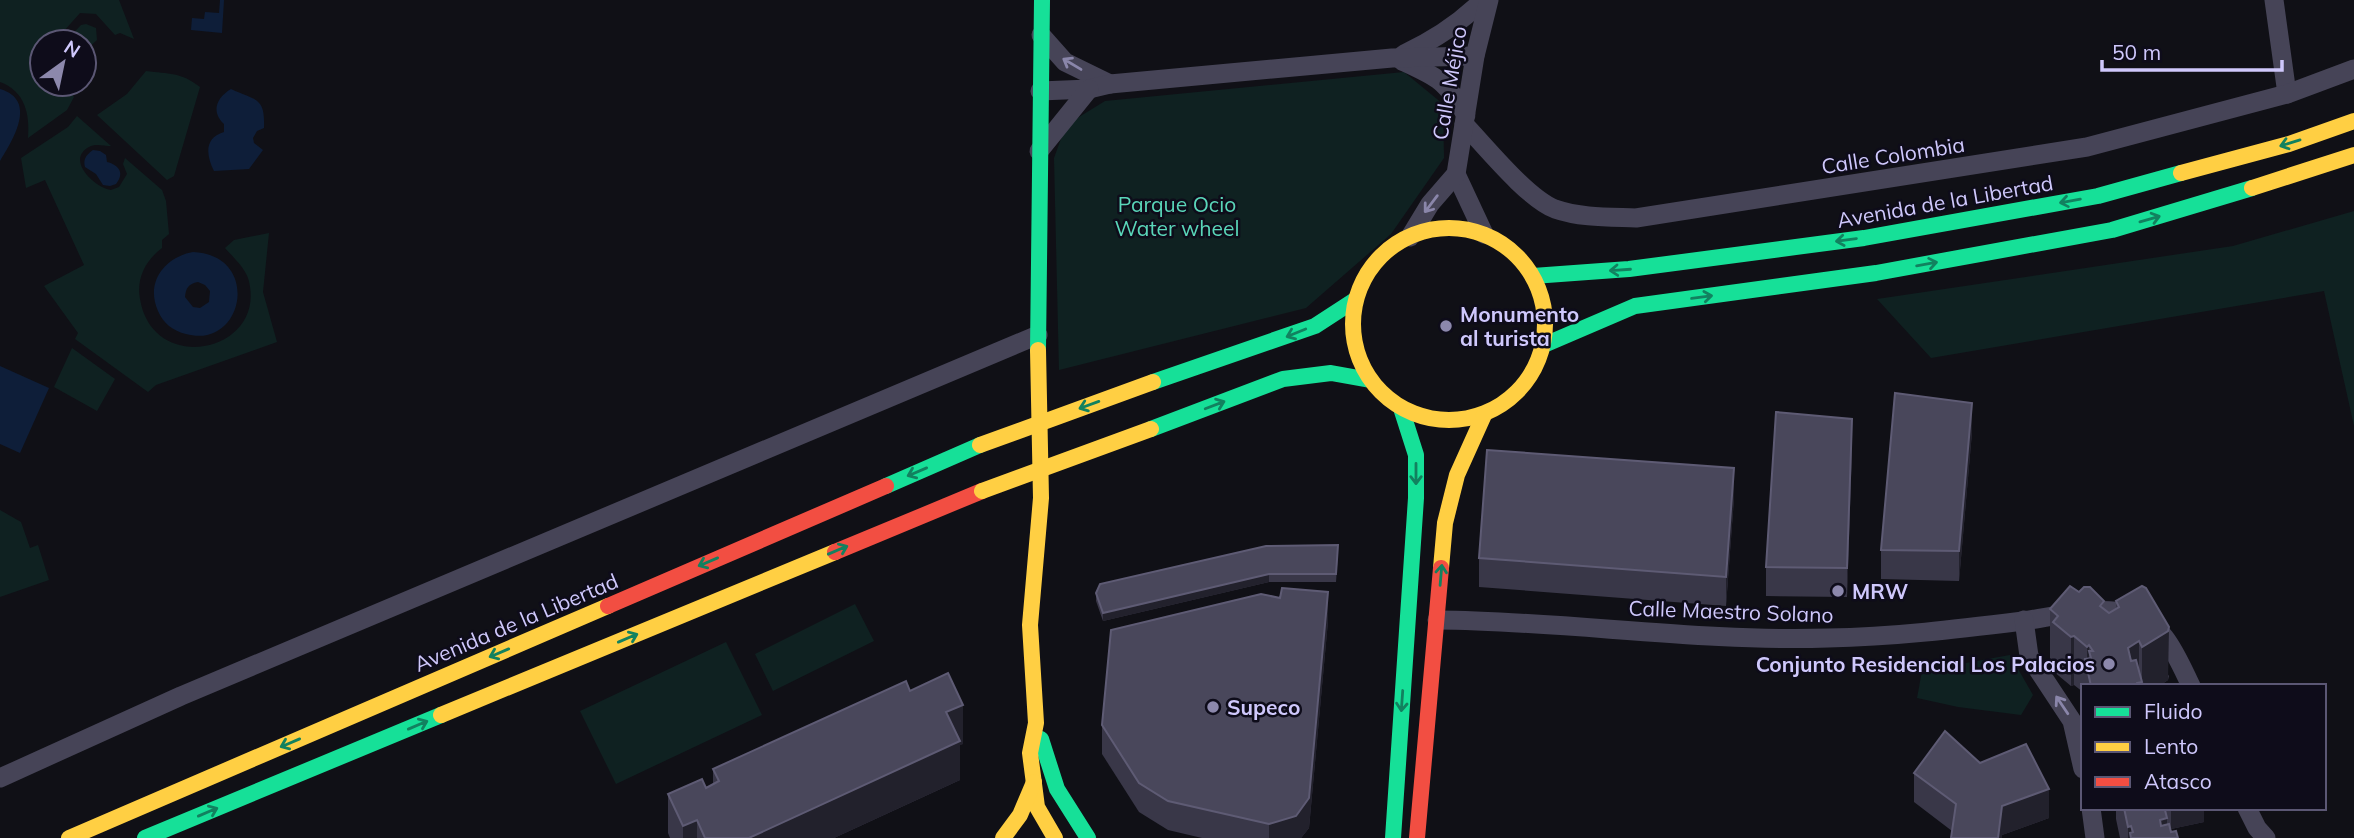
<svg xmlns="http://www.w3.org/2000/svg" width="2354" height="838" font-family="Mulish,sans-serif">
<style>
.green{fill:#0f2121}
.water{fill:#0e1e39;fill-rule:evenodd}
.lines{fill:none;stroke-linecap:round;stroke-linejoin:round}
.street{stroke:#464457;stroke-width:19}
.fast{stroke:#16e098;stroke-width:16}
.slow{stroke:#ffcf43;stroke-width:16}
.jam{stroke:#f24e42;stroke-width:16}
.slow-bridge{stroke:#ffcf43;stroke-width:16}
.wall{fill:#393748}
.shaded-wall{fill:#22212c}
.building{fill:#49475b;stroke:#5e5b74;stroke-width:2}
.oneway{stroke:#8a86aa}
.oneway2{stroke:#12815f}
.poi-dot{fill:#8c88ac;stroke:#0e0c1a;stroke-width:2.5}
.labels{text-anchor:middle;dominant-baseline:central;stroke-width:5;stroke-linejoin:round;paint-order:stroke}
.street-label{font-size:21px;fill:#cfc8fc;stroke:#0e0c1a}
.park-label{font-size:21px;fill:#5ad6b9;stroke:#0e0c1a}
.poi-label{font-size:21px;font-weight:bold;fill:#cfc8fc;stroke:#0e0c1a;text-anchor:start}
</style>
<rect width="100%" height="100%" fill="#101016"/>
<g class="green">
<path d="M0,0h119l15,39 -14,-6 -5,2 -19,-21 -16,-1 -26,29h-12v42h23l9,13 -7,13 -39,28c2,-24 -3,-47 -28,-56z"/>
<path d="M86,24l10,4 1,12 -13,12v-10h-19l16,-17z"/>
<path d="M146,71c23,3 35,1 54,16l-26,89 -7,4 -70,-65 30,-21z"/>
<path d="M1404,72l39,32 1,54 -53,76 -85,74 -247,62 -5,-212 12,-33 39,-24z"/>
<path d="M77,116l34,30c-7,0 -16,-3 -22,1 -24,13 6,41 22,43l8,-3 8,-13 -4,-10 2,-6 37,32 4,11 3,33 -7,6v8c-16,12 -26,30 -22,51 13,79 130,52 108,-21 -4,-11 -15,-21 -23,-30l9,-8 35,-7 -6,59 14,50 -121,43 -8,7 -73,-53 3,-6 -34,-47 40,-21 -39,-85 -19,8 -5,-30 47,-31z"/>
<path d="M2354,211v215l-30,-135 -393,67 -54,-59 356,-53z"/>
<path d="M72,348l43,31 -18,32 -43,-24z"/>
<path d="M0,510l21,12 9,26 8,-3 11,35 -49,17z"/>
<path d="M855,604l19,37 -101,50 -18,-37z"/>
<path d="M726,642l36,73 -146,69 -36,-73z"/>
<path d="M2010,655l23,40 -12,20 -63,-8 -41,-9 5,-27z"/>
</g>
<g class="water">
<path d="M220,0h4l-2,33 -31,-3 1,-12 12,1 1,-7 14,1z"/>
<path d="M0,89c38,11 13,51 0,72z"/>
<path d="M231,89c26,12 34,8 33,39l-7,3 -4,7 1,5 9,7 -14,19 -35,2c-8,-16 -10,-33 10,-39v-8c-13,-12 -8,-26 7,-35z"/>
<path d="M93,150l7,1 6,4 1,7c12,3 18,11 9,22l-6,2 -7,-1 -7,-11 -11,-7c-2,-8 1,-12 8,-17z"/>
<path d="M193,252c69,3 51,98 -7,82 -13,-3 -23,-11 -28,-23 -13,-29 7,-54 35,-59zM198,282l7,3 5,6 -1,11 -9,6 -7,-1 -8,-10c1,-9 3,-13 13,-15z"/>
<path d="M0,366l49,22 -29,65 -20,-9z"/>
</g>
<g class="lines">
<g class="street">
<path d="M2274,0l13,94"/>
<path d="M1041,35l24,27 45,22"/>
<path d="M1404,54c30,-14 55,-30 79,-54"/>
<path d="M1402,61c37,17 43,19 64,54"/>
<path d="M1040,91l49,-2 21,-5 282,-26 83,-2"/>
<path d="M1464,124c22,23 63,74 91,85 26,9 55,8 81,9l451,-71 200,-53 67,-25"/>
<path d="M1039,151l50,-62"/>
<path d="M1456,174l28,60"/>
<path d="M1410,237l20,-33 26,-30 19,-118 14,-56"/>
<path d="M1437,620c130,1 260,22 391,18 65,-1 130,-9 195,-17 34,-5 71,-15 105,-8 35,7 49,44 63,73"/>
<path d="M2024,620l5,36 43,65 11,48"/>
<path d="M0,778l181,-82 857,-361"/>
<path d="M2091,808l4,30"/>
<path d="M2247,808l10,20 9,10"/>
</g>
<g class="fast">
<path d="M1533,276l96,-7 235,-31 234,-42 83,-23"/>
<path d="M1544,345l91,-39 241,-33 236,-43 140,-42"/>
<path d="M1038,350l4,-350"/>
<path d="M1153,382l162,-56 40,-26"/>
<path d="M1151,429l132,-50 48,-6 39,7"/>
<path d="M886,486l94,-41"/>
<path d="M1041,739l16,50 31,49"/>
<path d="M145,838l296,-123"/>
<path d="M1393,838l23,-340v-43l-15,-47"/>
</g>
<g class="slow">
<path d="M2181,173l108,-29 65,-23"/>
<path d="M2252,188l102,-33"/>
<circle cx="1449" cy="324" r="96"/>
<path d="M1038,350l3,148 -11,127 6,98 -6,30 7,54 18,31"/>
<path d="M1441,568l4,-45 12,-48 27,-60"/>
<path d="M441,715l394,-163"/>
<path d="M69,838l539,-232"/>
<path d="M1003,838l17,-23 14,-33"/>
</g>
<g class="jam">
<path d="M835,552l147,-61"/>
<path d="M608,606l278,-120"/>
<path d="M1417,838l24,-270"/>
</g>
<g class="slow-bridge">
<path d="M980,445l173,-63"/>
<path d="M982,491l169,-62"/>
</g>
</g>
<g class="wall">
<path d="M1972,432l-13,149 -78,-2v-29z"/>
<path d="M1852,448l-5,149 -81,-1v-29z"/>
<path d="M1734,498l-8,108 -247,-19v-29z"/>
<path d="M1338,553l-2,29h-67l-166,39 -7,-20v-8z"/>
<path d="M2079,592l30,21 7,-4v-8l53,75 -1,4 -9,6h-76v6l-9,-7 -3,1 -18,-15v-10l-3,-3v-49z"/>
<path d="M1280,598l48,23 -19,207 -8,10h-99l-34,-8 -29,-18 -37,-58v-29z"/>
<path d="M963,744l-3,1v35l-126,58h-164l-2,-5v-39l38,-6 7,-4v-15z"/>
<path d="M1980,763l69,55 -47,17v3h-51l1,-7 -38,-29v-29z"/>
<path d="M2114,808h90v14l-33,7v3l7,6h-58l-4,-19v-8h-2z"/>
</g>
<g class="shaded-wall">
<path d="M1972,403v29l-13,149v-30z"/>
<path d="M1852,419v29l-5,149v-29z"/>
<path d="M1734,468v30l-8,108v-29z"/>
<path d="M1269,574v8l-166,39v-8z"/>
<path d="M1328,592v29l-19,207 -8,10h-32v-14z"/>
<path d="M2169,627l-1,53 -9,6h-17v-39z"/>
<path d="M2074,636v49l-3,1v-49z"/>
<path d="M2139,641v41h3v4h-14v-38z"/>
<path d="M2089,645v31l-2,-7v-22z"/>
<path d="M963,705v39l-3,1v35l-126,58h-85l197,-126z"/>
<path d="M2049,789v29l-47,17v3h-4l4,-32z"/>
<path d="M2171,808h33v14l-33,7z"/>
<path d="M2165,810l2,8v20l-10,-15z"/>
<path d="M697,820v18h-14v-12z"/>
<path d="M2131,826v12l-1,-5v5h-2v-11z"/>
</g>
<g class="building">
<path d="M1895,393l77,10 -13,148 -78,-1z"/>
<path d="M1776,412l76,7 -5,149 -81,-1z"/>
<path d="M1487,450l247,18 -8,109 -247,-19z"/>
<path d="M1338,545l-2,29h-67l-166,39 -7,-20 4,-9 166,-38z"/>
<path d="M2070,586l9,6 5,-5h6l14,14 -4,5 9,7 10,-6 -3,-6 26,-15 4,2 23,39 -1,4 -26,16 -3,-6 -11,7 3,13 5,-1 6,22 -5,1v3h-46l-6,-27 6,-1 -2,-7h4l-4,-6 -2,2 -13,-11 -3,1 -18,-15 5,-6 -8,-7z"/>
<path d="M1282,588l46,4 -19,206 -13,18 -27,8 -101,-23 -29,-18 -37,-58 9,-95 150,-36 19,4z"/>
<path d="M948,673l15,32 -17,7 14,29 -211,97h-44l-8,-18 -14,6 -15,-32 34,-15 4,9 13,-7 -6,-12 193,-88 4,10z"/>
<path d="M1945,731l35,32 46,-19 23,45 -47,17 -4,32h-47l5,-34 -42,-31z"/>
<path d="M2124,808h47v1l-6,1 2,8 -7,2 1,6 8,-2 2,8 5,-1 2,7h-47l-1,-5 3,-1 -2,-6 -3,1z"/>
</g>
<defs><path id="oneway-shaft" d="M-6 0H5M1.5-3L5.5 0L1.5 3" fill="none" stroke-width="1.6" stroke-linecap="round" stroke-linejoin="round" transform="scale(1.75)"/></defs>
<g class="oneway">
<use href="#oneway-shaft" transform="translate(1072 64) rotate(-149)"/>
<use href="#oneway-shaft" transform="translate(1431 204) rotate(127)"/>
<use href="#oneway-shaft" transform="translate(2062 705) rotate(-124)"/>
</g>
<g class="oneway2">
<use href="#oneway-shaft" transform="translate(2290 143) rotate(163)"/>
<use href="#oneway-shaft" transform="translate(2070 201) rotate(170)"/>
<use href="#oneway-shaft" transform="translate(2150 219) rotate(-16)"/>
<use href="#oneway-shaft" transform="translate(1846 240) rotate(172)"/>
<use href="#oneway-shaft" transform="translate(1927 264) rotate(-10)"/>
<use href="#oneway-shaft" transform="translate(1620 270) rotate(176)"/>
<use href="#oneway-shaft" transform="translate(1702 297) rotate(-8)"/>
<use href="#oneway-shaft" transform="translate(1296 333) rotate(158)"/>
<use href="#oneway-shaft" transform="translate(1089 405) rotate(160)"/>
<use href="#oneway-shaft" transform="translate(1215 405) rotate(-21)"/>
<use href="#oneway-shaft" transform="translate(917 472) rotate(157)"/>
<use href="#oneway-shaft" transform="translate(1416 474) rotate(90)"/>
<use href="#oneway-shaft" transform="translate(838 550) rotate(-23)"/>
<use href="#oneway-shaft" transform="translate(708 562) rotate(157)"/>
<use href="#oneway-shaft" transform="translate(1441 575) rotate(-85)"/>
<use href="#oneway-shaft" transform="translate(628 638) rotate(-23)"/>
<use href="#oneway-shaft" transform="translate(499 653) rotate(157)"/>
<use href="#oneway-shaft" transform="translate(1402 701) rotate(94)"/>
<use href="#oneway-shaft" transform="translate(418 725) rotate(-23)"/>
<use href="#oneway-shaft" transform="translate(290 743) rotate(157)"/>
<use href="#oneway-shaft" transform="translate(208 812) rotate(-23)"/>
</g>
<g class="poi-dot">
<circle cx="1446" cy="326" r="7"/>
<circle cx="1838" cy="591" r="7"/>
<circle cx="2109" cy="664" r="7"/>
<circle cx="1213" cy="707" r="7"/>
</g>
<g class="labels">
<g class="street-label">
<text transform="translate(1449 83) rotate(-80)">Calle Méjico</text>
<text transform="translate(1893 155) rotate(-9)">Calle Colombia</text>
<text transform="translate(1945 201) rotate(-10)">Avenida de la Libertad</text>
<text transform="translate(1731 611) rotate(2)">Calle Maestro Solano</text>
<text transform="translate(516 622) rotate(-23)">Avenida de la Libertad</text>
</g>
<g class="park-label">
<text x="1177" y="204">Parque Ocio<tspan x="1177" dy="24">Water wheel</tspan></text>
</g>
<g class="poi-label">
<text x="1460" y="314">Monumento<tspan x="1460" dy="24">al turista</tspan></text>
<text x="1852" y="591">MRW</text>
<text x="2095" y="664" text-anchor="end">Conjunto Residencial Los Palacios</text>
<text x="1227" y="707">Supeco</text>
</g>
</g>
<rect x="2081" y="684" width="245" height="126" fill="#0e0c1a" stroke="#5b5774" stroke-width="2"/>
<rect x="2095" y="707" width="35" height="10" fill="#16e098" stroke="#5b5774" stroke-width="2"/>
<text x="2144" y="719" font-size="21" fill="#cfc8fc">Fluido</text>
<rect x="2095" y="742" width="35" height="10" fill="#ffcf43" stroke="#5b5774" stroke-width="2"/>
<text x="2144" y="754" font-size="21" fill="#cfc8fc">Lento</text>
<rect x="2095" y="777" width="35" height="10" fill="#f24e42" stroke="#5b5774" stroke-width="2"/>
<text x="2144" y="789" font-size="21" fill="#cfc8fc">Atasco</text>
<g transform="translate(63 63) rotate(33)"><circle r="33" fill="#0e0c1a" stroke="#5b5774" stroke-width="2"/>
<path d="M0-5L12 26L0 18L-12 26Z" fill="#8c88ac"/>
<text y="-10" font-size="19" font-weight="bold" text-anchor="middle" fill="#cfc8fc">N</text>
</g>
<path d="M2102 60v10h180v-10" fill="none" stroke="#cfc8fc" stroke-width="3.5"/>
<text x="2112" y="60" font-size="21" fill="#cfc8fc" stroke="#0e0c1a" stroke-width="5" paint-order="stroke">50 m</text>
</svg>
